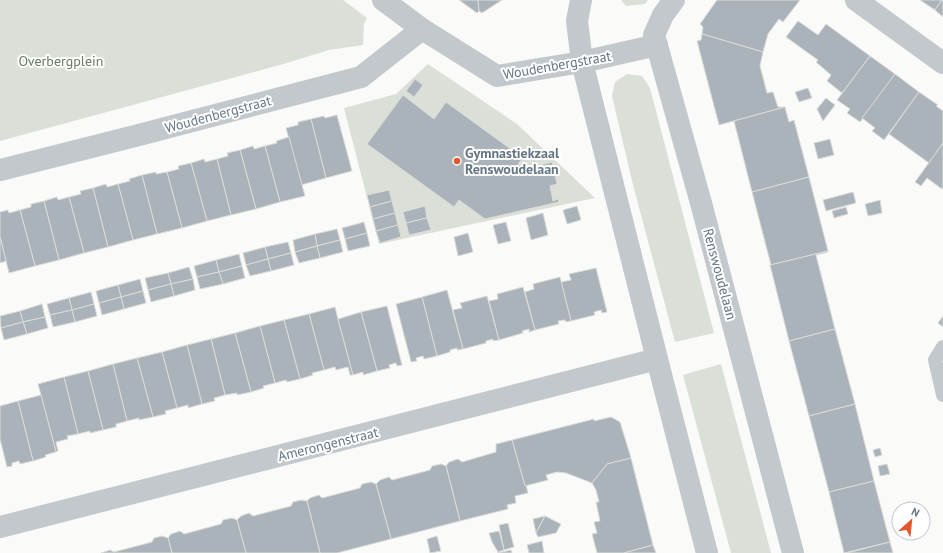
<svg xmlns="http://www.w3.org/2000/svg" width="943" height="553" font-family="'PT Sans',sans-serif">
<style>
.green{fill:#dadfd7}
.building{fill:#aab3b9;stroke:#dcdcda}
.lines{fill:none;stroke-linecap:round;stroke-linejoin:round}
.service{stroke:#c3c8cc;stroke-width:14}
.minor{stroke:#c3c8cc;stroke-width:22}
.poi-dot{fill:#e4572e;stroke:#fff;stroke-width:1.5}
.labels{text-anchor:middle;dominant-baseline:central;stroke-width:4;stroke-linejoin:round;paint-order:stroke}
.park-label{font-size:14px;fill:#687a64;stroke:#fff}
.street-label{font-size:14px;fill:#657683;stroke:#fff}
.poi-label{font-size:14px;font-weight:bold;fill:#657683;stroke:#fff;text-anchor:start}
</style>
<rect width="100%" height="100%" fill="#fafaf8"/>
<g class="green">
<path d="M0,0h343l24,18 -3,6 -1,21 -34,5 -49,15 -280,76z"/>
<path d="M621,0h27l-3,4 -19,2z"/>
<path d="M428,64l89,60 78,74 -216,46 -35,-136 52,-14z"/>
<path d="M627,74l15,2 8,12 64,245 -39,9 -42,-157 -21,-89 3,-14z"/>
<path d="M721,364l50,189h-40l-48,-178z"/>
</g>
<g class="building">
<path d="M459,0h19l1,11 -2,2z"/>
<path d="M478,0h24l-20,13 -3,-2z"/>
<path d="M717,0h83l-17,22 -4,-3 -11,15 -5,18 -61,-18 1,-7 -3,-3z"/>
<path d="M920,0h22l-7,10z"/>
<path d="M942,0h1v17l-8,-7z"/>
<path d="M798,21l20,14 8,-11 44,32 -28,37 -15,-12 4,-6 -15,-13 2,-2 -32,-23z"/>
<path d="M702,34l61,18 -3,14 7,27 6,-1 5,15h7l-66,18 -22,-84 4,-1z"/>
<path d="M870,56l25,18 -35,48 -13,-9 3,-4 -13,-9z"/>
<path d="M895,74l24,18 -35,48 -12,-9 3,-3 -13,-10z"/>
<path d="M415,79l8,6 -9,12 -8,-6z"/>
<path d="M808,88l4,10 -13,4 -4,-10z"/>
<path d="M919,92l19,13 -2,1 7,5v32l-14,20 -40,-29z"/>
<path d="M403,95l31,24 12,-17 77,56 -5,6 8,5 26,-7 5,22 -7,2 3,15 5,-2 1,3 -74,17 -26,-19 -5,7 -87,-63z"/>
<path d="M826,98l9,7 -12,16 -6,-12z"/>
<path d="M785,107l4,15 5,-2 15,57 -57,15 -18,-71z"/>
<path d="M337,115l15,56 -26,7 -15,-59 13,-3 1,2z"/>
<path d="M311,119l15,59 -25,7 -15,-57 12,-3v-3z"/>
<path d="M289,137l16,59 -25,6 -15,-56 12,-3 -1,-2z"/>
<path d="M830,139l4,16 -16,4 -4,-16z"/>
<path d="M943,143v44l-1,2 -15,-11 -6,8 -6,-4z"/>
<path d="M253,146l1,3 11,-3 15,56 -24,7 -16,-59z"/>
<path d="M240,150l16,59 -25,6 -14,-56 11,-3 -1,-3z"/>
<path d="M204,159l1,3 12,-3 14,56 -24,6 -16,-58z"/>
<path d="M191,163l16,58 -25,7 -15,-56 12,-3 -1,-3z"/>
<path d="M156,172v2l11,-2 15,56 -25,6 -15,-59z"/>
<path d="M142,175l15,59 -24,6 -15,-56 12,-3 -1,-2z"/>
<path d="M809,177l19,74 -57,14 -19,-73z"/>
<path d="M106,184l1,3 11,-3 15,56 -25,7 -15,-59z"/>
<path d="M93,188l15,59 -24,6 -15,-56 12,-3 -1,-3z"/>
<path d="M389,190l3,11 -22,6 -3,-12z"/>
<path d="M853,192l3,11 -30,8 -3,-11z"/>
<path d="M57,197l1,3 11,-3 15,56 -25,7 -15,-59z"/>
<path d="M880,200l2,13 -14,3 -3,-12z"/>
<path d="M44,201l15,59 -24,6 -15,-56 11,-3v-3z"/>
<path d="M392,201l3,12 -22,6 -3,-12z"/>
<path d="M425,206l2,12 -21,5 -3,-11z"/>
<path d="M577,206l4,14 -14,4 -4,-14z"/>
<path d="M846,207l2,7 -14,4 -2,-7z"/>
<path d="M8,210l1,3 11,-3 15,56 -26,7 -9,-36v-25z"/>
<path d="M395,213l3,12 -22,6 -3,-12z"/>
<path d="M543,213l5,22 -17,5 -5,-22z"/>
<path d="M427,218l4,12 -22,5 -3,-12z"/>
<path d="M364,222l3,11 -22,6 -3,-11z"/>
<path d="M506,222l5,19 -13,3 -5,-19z"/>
<path d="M398,225l3,12 -21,6 -4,-12z"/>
<path d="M337,229l3,11 -23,6 -2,-12z"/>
<path d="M367,233l3,13 -22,5 -3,-12z"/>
<path d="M468,233l5,19 -15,4 -4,-19z"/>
<path d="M315,234l2,12 -22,6 -2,-12z"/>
<path d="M0,237l6,24 -6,2z"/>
<path d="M340,240l3,12 -23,6 -3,-12z"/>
<path d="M288,242l3,11 -23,6 -3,-12z"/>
<path d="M317,246l3,12 -21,5 -4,-11z"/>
<path d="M265,247l3,12 -22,6 -3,-12z"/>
<path d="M828,251v1l-12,3 19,74 -46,12 -19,-76z"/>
<path d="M291,253l3,12 -23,6 -3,-12z"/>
<path d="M239,254l3,12 -23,6 -3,-12z"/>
<path d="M268,259l3,12 -21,5 -4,-11z"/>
<path d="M216,260l3,12 -22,5 -3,-11z"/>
<path d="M242,266l3,12 -22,6 -4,-12z"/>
<path d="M189,267l4,12 -22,5 -3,-11z"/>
<path d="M596,268l11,44 -5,1 -1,-3 -7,2 1,3 -24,6 -10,-39 10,-2 -2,-6z"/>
<path d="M219,272l4,12 -23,5 -3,-12z"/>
<path d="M168,273l3,11 -23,6 -3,-12z"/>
<path d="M560,277l11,44 -5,1 -1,-2 -7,1 1,3 -24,6 -10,-38 9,-3 -1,-5z"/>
<path d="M140,279l3,12 -22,6 -3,-12z"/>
<path d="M193,279l2,11 -21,6 -3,-12z"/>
<path d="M171,284l3,12 -23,6 -3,-12z"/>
<path d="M118,285l3,12 -22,6 -3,-12z"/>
<path d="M523,287l12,43 -6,2v-3l-7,2 1,2 -24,7 -10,-39 9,-2 -1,-5z"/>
<path d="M447,290l16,59 -6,1v-2l-7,2v2l-13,4 -15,-59z"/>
<path d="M143,291l3,12 -22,6 -3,-12z"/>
<path d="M91,292l3,12 -22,6 -3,-12z"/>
<path d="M487,296l12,44 -6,1v-2l-7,2v2l-23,6 -10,-39 9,-2 -2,-5z"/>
<path d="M121,297l3,12 -22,6 -3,-12z"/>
<path d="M422,297l15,59 -13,3 -1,-3 -7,2 1,3 -6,1 -15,-58z"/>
<path d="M69,298l3,12 -22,5 -3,-11z"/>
<path d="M42,304l3,13 -22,5 -3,-11z"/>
<path d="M94,304l3,12 -22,6 -3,-12z"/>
<path d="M387,306l15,59 -5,1 -1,-3 -7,2 1,3 -13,3 -16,-59z"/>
<path d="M335,307l3,12 15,56h-3l-2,-8 -12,3 -1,-3 -11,3 -15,-56z"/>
<path d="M72,310l3,12 -22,5 -3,-12z"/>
<path d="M20,311l3,11 -22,6 -1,-12z"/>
<path d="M361,312l16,59 -14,4v-3l-10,3 -15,-56z"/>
<path d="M309,314l15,56 -12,3 1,2 -13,4 -16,-59z"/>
<path d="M943,316v11l-5,-4z"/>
<path d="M45,317l3,11 -21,6 -4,-12z"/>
<path d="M284,320l16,59 -13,3 -1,-2 -11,3 -15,-57z"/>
<path d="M23,322l4,12 -23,6 -3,-12z"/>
<path d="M260,326l15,57 -12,3 1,2 -13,4 -16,-59z"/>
<path d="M835,329l20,75 -46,12 -20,-75z"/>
<path d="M235,333l16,59 -14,3v-2l-12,2 -14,-56z"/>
<path d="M211,339l14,56 -11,3 1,3 -13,3 -15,-59z"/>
<path d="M187,345l15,59 -14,4v-3l-11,3 -15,-56z"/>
<path d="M162,352l15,56 -12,3 1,3 -13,3 -16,-59z"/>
<path d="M137,358l16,59 -14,3v-2l-12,3 -14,-57z"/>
<path d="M113,364l14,57 -11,3v3l-13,3 -15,-59z"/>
<path d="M88,371l15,59 -13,3v-2l-12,3 -14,-57z"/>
<path d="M64,377l14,57 -11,2 1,3 -12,3 2,9 -2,1 -18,-68z"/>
<path d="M41,395l15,57 -11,3 1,2 -13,4 -15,-60z"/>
<path d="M18,401l15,60 -13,3 -1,-3 -7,2v3l-5,1 -7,-28v-33z"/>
<path d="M855,404l19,77 -45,11 -20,-76z"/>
<path d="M611,417l9,5 11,36 -24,6 -15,19 -26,-10 -9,-1 -11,3 2,5 -23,6 -13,-46 82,-21v2z"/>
<path d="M512,440l13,46 1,-1 2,8 -13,3 1,7 -9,2 1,4 -48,12 -14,-55 3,-4 9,-3 4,3 34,-10v-8z"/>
<path d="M880,448l2,7 -7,2 -2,-7z"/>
<path d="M631,458l22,87 -29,8h-27l-5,-19 5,-1 -3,-11 6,-1 -4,-19h3l-3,-12 -4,-7 15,-19z"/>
<path d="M441,464l5,2 14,55 -69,18 -15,-55 4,-4 9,-3 3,3 38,-10 2,-4z"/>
<path d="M887,464l3,10 -10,2 -2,-10z"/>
<path d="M874,481l16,61 -46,11 -15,-61z"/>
<path d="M371,482l5,2 15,55 -54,14h-17l-13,-52 3,-3 9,-3 3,3 38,-10 2,-4z"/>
<path d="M301,500l6,1 13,52h-74l-9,-33 4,-4 8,-3 4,3 38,-10 2,-4z"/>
<path d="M545,516l-9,17 -3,-14z"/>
<path d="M545,516l16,8 -5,9 -18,4 -2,-4z"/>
<path d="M232,518l5,2 9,33h-74l-4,-15 3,-4 9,-3 4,3 37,-10 2,-4z"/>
<path d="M508,523l6,24 -10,3 -5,-25z"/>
<path d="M499,531l5,19 -6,2 -6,-10 -3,-9z"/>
<path d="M162,536l6,2 4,15h-71l9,-3 4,2 38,-10 2,-4z"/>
<path d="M437,536l4,15 -11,2 -3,-14z"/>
<path d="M542,541l2,12h-15l-2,-8z"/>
<path d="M890,542l3,11h-46z"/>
<path d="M653,545l3,8h-32z"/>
<path d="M511,550l1,3h-15z"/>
</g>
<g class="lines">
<path class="service" d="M943,347l-8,13 8,35"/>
<g class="minor">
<path d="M383,0l39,29 75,47 85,-14 75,-17"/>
<path d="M581,0l-4,21 5,41 75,297 50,194"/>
<path d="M674,0l-11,15 -9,20 47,168 92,350"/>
<path d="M856,0l87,63"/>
<path d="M0,170l135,-34 226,-59 61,-48"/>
<path d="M0,527l657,-168"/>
</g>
</g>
<circle class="poi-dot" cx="457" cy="161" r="4"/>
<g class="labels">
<g class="park-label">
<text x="61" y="61">Overbergplein</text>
</g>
<g class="street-label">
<text transform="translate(557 65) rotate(-10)">Woudenbergstraat</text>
<text transform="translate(218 114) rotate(-15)">Woudenbergstraat</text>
<text transform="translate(720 274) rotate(75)">Renswoudelaan</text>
<text transform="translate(328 444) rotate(-14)">Amerongenstraat</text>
</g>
<g class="poi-label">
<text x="465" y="153">Gymnastiekzaal<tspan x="465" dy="16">Renswoudelaan</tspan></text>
</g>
</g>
<g transform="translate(911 521) rotate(27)"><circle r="19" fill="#ffffff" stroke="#c1c8cd"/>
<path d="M0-3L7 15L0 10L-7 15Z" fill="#e4572e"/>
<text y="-6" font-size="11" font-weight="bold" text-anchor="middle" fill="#657683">N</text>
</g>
</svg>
